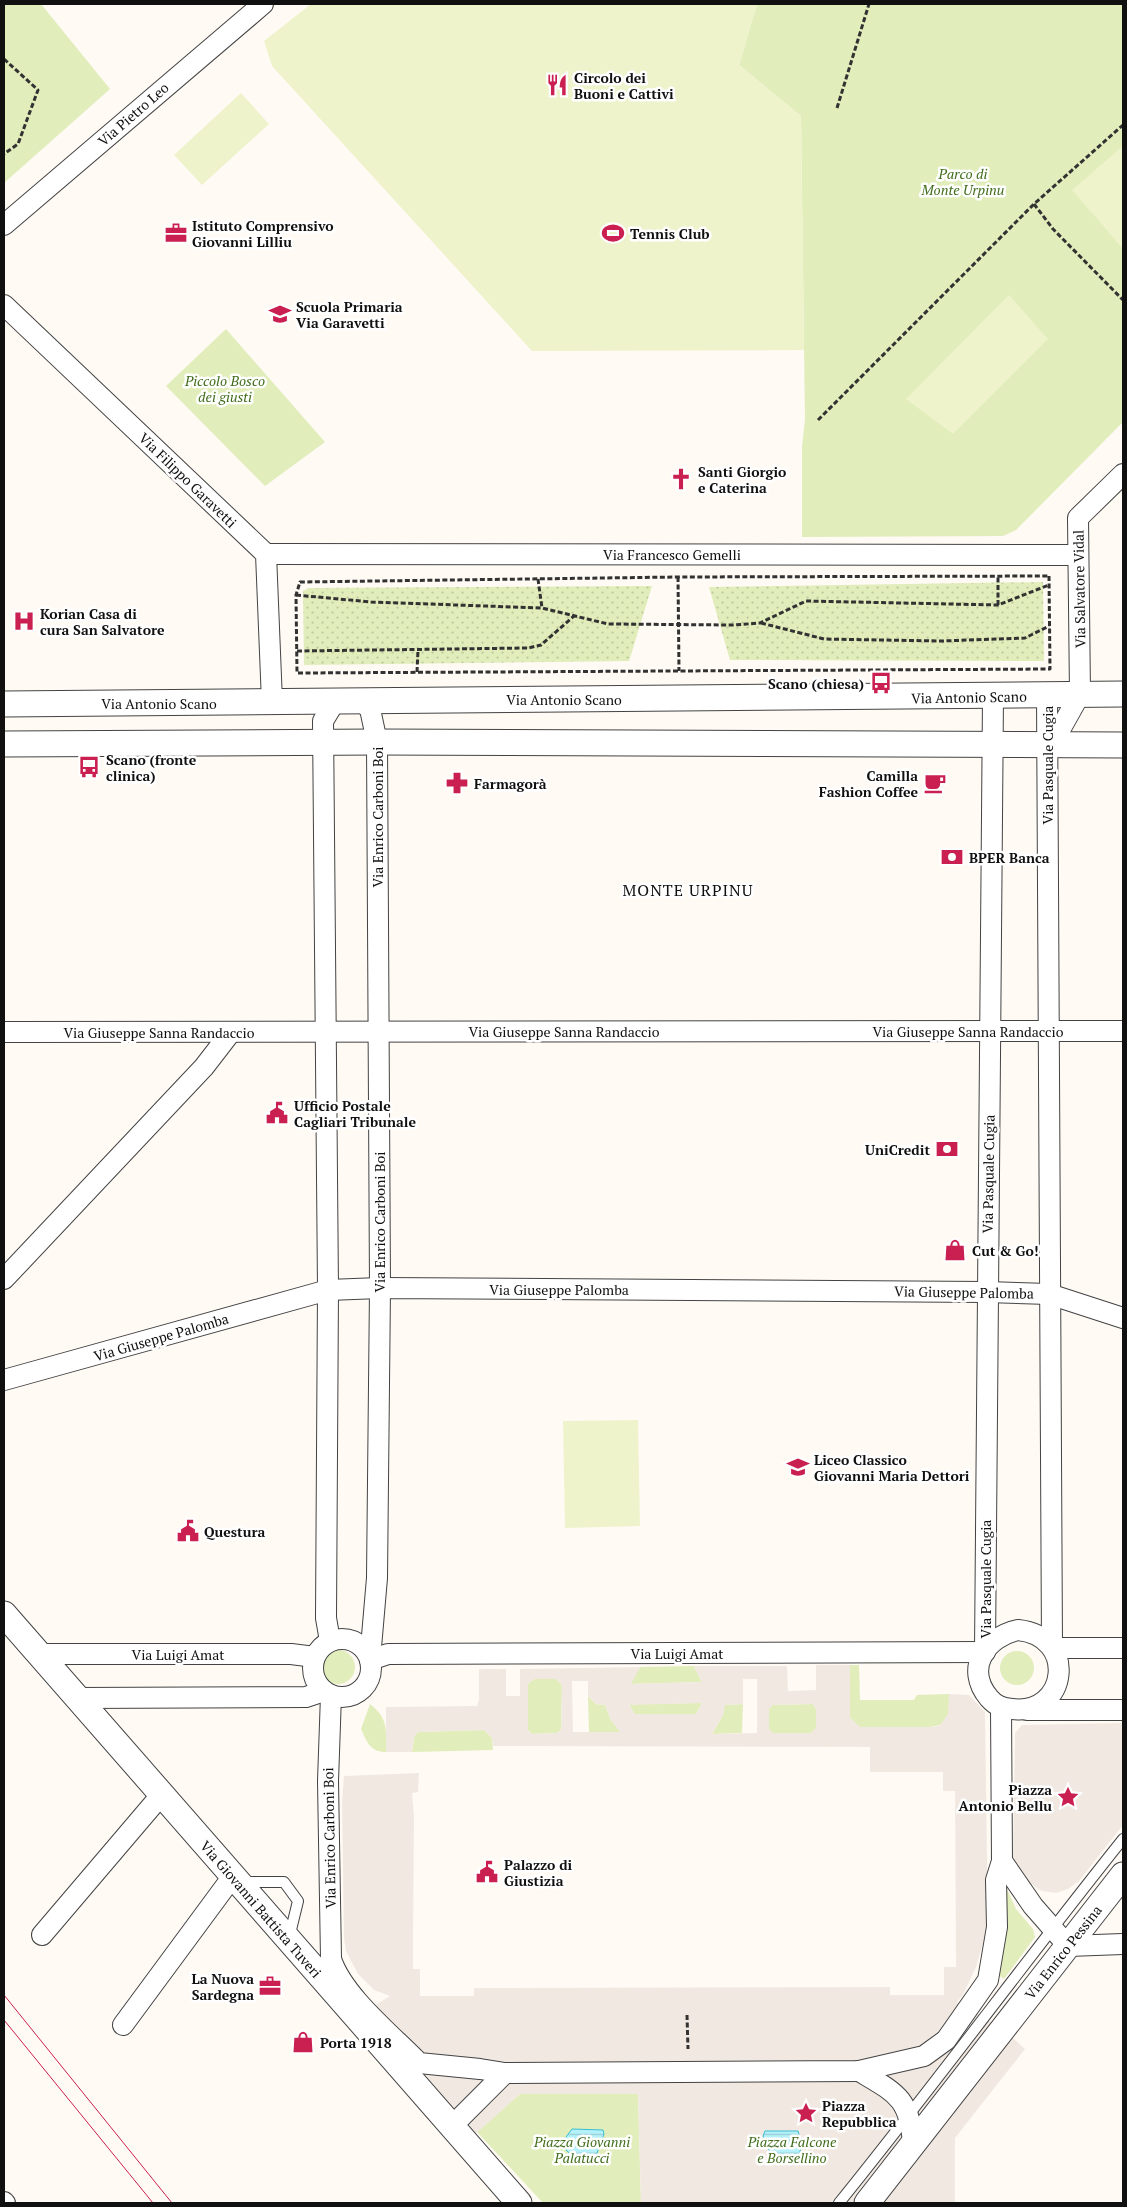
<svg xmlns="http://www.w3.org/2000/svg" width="1127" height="2207" font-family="'PT Serif',serif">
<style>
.grass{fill:#e1edba}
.garden{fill:url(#garden-dots)}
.pitch{fill:#eff3cc}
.plaza{fill:#f1e9e1;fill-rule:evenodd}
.water{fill:url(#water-rules);stroke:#38bdd5}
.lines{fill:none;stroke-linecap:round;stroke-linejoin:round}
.service-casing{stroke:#434343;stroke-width:12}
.minor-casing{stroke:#434343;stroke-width:22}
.tertiary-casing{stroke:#434343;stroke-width:27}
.path{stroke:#323232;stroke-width:3;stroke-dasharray:5 2.5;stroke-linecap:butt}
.service{stroke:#fff;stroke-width:10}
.minor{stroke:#fff;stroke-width:20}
.tertiary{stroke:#fff;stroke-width:25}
.tram{stroke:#ca1f51;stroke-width:1}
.labels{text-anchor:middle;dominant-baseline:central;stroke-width:5;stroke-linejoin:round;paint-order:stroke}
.poi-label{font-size:14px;font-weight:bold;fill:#101010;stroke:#fff;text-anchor:start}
.street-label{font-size:14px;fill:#101010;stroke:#fff}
.park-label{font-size:14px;font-style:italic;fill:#406d1b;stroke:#fff}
.quarter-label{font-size:16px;letter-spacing:1px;fill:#101010;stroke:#fff}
</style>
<defs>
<pattern id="garden-dots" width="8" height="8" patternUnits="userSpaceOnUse" patternTransform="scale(1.25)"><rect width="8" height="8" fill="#e1edba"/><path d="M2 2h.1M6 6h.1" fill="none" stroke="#c0ca9f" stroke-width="1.8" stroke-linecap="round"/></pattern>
<pattern id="water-rules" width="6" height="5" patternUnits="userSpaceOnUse" patternTransform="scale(1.25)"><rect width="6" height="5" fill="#b5f1fa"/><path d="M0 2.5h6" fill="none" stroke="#9bced5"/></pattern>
</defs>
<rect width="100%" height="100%" fill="#fffaf4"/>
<g class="grass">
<path d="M4,4h37l69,85 -106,94z"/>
<path d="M757,4h366v418l-107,108 -13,6 -201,1v-90l3,-28 -4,-303 -62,-51z"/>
<path d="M226,329l99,113 -60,44 -99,-100z"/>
<circle cx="338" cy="1667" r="17"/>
<circle cx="1017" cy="1668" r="17"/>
<path d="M850,1665h9l1,35h54l3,-5 32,-1c0,9 1,20 -4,27 -9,12 -70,6 -86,6l-9,-9z"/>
<path d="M694,1666l8,16 -72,2 10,-17z"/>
<path d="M534,1679h22l6,6 -1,45 -4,3 -25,1 -4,-4v-46z"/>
<path d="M588,1696l8,8 9,1 6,15 10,12h-32z"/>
<path d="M702,1703l-6,11h-62l-5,-10z"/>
<path d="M370,1704c19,15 16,26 16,48 -16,0 -19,-10 -25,-23z"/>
<path d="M743,1704l-1,29 -30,1 11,-19 1,-10z"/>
<path d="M813,1704l3,5v20l-5,4h-38l-4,-3v-21l3,-4z"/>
<path d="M484,1730l8,8 1,12 -81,2 2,-15 4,-5z"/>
<path d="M1005,1885l11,24 17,20 2,8 -31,42 -7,-5z"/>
<path d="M520,2094h118l3,109h-98l-66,-71z"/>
</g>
<g class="garden">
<path d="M1043,582l1,79 -314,-1 -21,-73z"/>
<path d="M652,586l-23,75 -325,4 -1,-74 6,-3z"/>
</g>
<g class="pitch">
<path d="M311,4h446l-18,61 62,51 3,234 -272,1 -260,-285 -8,-25z"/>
<path d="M241,93l28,31 -67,61 -28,-30z"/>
<path d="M1123,146v103l-51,-59z"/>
<path d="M1009,295l39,44 -95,95 -47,-35z"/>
<path d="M638,1420l2,106 -75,2 -2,-107z"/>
</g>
<g class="plaza">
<path d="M816,1665h34v53l10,9h73l7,-2 8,-11 1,-20 20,1 16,17 3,214 -12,41 -13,28 -6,7 46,27 22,20 -70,89v65h-314l-3,-109h-118l-48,43 -111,-123 29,-18 -16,-6 -16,-16 -12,-23 -2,-13 -2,-136 2,-26 75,-3 -1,19 -6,1 2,22 -1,130v24h7v27h54v-8l416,-1v8h54v-28h12l-1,-176h-12v-19h-73v-25l-377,-1 -1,-8 -8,-8 -66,2 -4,5 -2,15h-26v-45l91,-1 2,-6v-31h27v27h14v-27l120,-2 -9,17 71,-2 -8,-16h93l1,25 28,-1zM534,1679h22l6,6 -1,45 -4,3 -25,1 -4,-4v-46zM743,1679h14v54l-45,1 11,-19 2,-10 18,-1zM572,1681h16v15l8,8 9,1 6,15 9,12h-47zM702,1703l-6,11h-61l-6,-9zM813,1704l3,5v19l-5,5h-38l-4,-4v-20l4,-4z"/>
<path d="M1123,1723v102l-44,56 -11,8 -12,4 -14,-2 -14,-9 -15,-22 2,-127 7,-8z"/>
</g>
<g class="water">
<path d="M572,2129l31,1 1,4 -11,30 -18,-6 -9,-8v-13z"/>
<path d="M765,2131h33l4,13 -3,11 -15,8 -11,-4 -10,-23z"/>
</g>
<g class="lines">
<g class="service-casing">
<g id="service">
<path d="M241,1882h43l14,19 -9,37"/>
<path d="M839,2203c97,-120 188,-244 284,-364"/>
</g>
</g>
<g class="minor-casing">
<g id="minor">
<path d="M4,225l259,-221"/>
<path d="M4,305l262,249 6,148"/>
<path d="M266,554l812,1"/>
<path d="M1047,695l5,951"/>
<path d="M361,701l9,8 7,33 3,546 -3,290 -7,81"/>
<path d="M1047,744l14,-16 19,-34 -2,-176 45,-44"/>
<path d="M4,1032l1119,-1"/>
<path d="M4,1279l200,-212 27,-35"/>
<path d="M4,1380l324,-90 52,-2 606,4 63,2 74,24"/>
<path d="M1018,1630c60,6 50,86 -6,79 -10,-1 -16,-3 -23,-11 -25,-30 -3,-61 29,-68z"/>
<circle cx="342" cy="1668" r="29"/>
<path d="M330,1641l-4,-23 2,-328 -5,-569 12,-20"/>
<path d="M1053,1648h70"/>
<path d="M985,1651l8,-954"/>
<path d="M40,1654h251l24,3"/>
<path d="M370,1660l18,-6 597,-2"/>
<path d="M77,1698l229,-1 18,-6"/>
<path d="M1027,1710h96"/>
<path d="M1002,1861l31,45 35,40 55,-2"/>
<path d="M42,1935l120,-141"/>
<path d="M331,1959c12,37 61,76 88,104l61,6 25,4"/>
<path d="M322,1979l9,-20 -3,-178 3,-86"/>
<path d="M123,2025l110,-149"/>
<path d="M859,2071c37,22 51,27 54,73"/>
<path d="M452,2126l53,-53 354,-2 65,-15 22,-16 42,-60 9,-53 -1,-47 6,-19 -1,-153"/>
<path d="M4,2202l1,1"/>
</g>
</g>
<g class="tertiary-casing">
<g id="tertiary">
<path d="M4,704l1119,-10"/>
<path d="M4,744l373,-2 746,3"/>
<path d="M4,1614l515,589"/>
<path d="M867,2203l256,-328"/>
</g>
</g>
<g class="path">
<path d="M4,59l34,31 -20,54 -14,10"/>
<path d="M837,108l32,-104"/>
<path d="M1034,204l19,25 70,71"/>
<path d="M818,420l216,-216 89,-79"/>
<path d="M1049,576l1,93 -753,4 -1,-78 4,-13 378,-5z"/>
<path d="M678,577l1,94"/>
<path d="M538,579l4,29"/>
<path d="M296,595l75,7 171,6 66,16 126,1 26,-2 46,-22 192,4 51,-20"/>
<path d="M998,605v-29"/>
<path d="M761,623l63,16 118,2 83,-3 24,-12"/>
<path d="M297,651l231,-3 13,-3 33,-29"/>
<path d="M417,672l1,-22"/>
<path d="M687,2015l1,34"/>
</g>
<use href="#service" class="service"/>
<use href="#minor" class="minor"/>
<use href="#tertiary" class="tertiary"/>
<g class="tram">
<path d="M4,1995l168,208"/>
<path d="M4,2020l149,183"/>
</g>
</g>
<defs>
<g id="restaurant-bare" transform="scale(1.725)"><path d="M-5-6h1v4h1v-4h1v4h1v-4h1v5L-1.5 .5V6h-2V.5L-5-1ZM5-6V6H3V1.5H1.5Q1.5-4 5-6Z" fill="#ca1f51" stroke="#fff" stroke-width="2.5" paint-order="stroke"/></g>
<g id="office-bare" transform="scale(1.725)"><path d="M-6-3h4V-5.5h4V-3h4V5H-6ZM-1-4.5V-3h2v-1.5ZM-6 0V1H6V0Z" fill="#ca1f51" stroke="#fff" stroke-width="2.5" paint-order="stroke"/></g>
<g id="stadium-bare" transform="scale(1.725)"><path d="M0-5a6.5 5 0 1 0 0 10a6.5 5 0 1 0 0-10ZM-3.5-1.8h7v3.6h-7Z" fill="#ca1f51" stroke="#fff" stroke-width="2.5" paint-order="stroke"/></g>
<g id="school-bare" transform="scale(1.725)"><path d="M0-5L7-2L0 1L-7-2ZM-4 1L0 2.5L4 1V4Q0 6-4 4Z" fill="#ca1f51" stroke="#fff" stroke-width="2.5" paint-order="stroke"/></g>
<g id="church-bare" transform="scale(1.725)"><path d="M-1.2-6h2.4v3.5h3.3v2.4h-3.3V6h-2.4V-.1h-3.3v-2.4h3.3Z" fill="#ca1f51" stroke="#fff" stroke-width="2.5" paint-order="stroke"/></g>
<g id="hospital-bare" transform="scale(1.725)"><path d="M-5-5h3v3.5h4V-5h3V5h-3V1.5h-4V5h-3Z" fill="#ca1f51" stroke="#fff" stroke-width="2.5" paint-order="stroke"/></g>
<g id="bus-bare" transform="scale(1.725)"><path d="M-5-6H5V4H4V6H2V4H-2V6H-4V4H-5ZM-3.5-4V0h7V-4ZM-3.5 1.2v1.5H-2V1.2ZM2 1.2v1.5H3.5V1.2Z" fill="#ca1f51" stroke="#fff" stroke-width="2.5" paint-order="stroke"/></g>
<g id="pharmacy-bare" transform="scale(1.725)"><path d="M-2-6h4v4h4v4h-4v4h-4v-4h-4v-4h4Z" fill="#ca1f51" stroke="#fff" stroke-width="2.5" paint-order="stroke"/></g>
<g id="cafe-bare" transform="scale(1.725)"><path d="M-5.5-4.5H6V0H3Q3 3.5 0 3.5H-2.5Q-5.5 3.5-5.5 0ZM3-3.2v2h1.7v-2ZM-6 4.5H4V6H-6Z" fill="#ca1f51" stroke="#fff" stroke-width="2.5" paint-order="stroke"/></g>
<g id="bank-bare" transform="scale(1.725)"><path d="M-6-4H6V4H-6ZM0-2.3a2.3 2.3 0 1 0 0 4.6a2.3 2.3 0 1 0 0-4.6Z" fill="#ca1f51" stroke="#fff" stroke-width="2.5" paint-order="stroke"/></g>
<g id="civic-bare" transform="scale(1.725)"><path d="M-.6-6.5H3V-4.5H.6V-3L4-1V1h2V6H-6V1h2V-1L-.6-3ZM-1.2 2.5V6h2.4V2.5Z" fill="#ca1f51" stroke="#fff" stroke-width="2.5" paint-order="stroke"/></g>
<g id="shop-bare" transform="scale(1.725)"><path d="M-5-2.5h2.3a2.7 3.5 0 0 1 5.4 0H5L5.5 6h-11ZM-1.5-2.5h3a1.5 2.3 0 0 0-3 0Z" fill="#ca1f51" stroke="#fff" stroke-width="2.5" paint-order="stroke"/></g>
<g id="sight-bare" transform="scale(1.725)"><path d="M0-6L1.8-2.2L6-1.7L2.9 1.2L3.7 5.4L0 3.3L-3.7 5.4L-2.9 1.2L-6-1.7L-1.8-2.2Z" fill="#ca1f51" stroke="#fff" stroke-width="2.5" paint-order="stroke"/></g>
</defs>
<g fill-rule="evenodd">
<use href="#restaurant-bare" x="557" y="85"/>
<use href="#office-bare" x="176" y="233"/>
<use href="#stadium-bare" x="613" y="233"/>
<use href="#school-bare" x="280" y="314"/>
<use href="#church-bare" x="681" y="479"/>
<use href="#hospital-bare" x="24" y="621"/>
<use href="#bus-bare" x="881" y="683"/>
<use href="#bus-bare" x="89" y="767"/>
<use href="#pharmacy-bare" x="457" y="783"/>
<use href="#cafe-bare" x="935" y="783"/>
<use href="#bank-bare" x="952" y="857"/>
<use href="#civic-bare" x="277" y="1113"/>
<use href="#bank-bare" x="947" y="1149"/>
<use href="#shop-bare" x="955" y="1250"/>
<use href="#school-bare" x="798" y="1467"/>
<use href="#civic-bare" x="188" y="1531"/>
<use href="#sight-bare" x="1068" y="1797"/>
<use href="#civic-bare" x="487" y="1872"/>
<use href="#office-bare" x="270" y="1986"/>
<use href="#shop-bare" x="303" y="2042"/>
<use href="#sight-bare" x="806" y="2113"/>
</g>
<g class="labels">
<g class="poi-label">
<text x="574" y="77">Circolo dei<tspan x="574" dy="16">Buoni e Cattivi</tspan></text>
<text x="192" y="225">Istituto Comprensivo<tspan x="192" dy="16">Giovanni Lilliu</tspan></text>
<text x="630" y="233">Tennis Club</text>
<text x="296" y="306">Scuola Primaria<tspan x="296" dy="16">Via Garavetti</tspan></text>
<text x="698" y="471">Santi Giorgio<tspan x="698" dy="16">e Caterina</tspan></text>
<text x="40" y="613">Korian Casa di<tspan x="40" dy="16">cura San Salvatore</tspan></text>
<text x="864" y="683" text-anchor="end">Scano (chiesa)</text>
<text x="106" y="759">Scano (fronte<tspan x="106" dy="16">clinica)</tspan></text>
<text x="918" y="775" text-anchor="end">Camilla<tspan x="918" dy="16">Fashion Coffee</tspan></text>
<text x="474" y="783">Farmagorà</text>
<text x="969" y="857">BPER Banca</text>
<text x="294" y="1105">Ufficio Postale<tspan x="294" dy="16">Cagliari Tribunale</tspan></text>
<text x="930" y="1149" text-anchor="end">UniCredit</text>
<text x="972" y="1250">Cut &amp; Go!</text>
<text x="814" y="1459">Liceo Classico<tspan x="814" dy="16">Giovanni Maria Dettori</tspan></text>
<text x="204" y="1531">Questura</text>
<text x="1052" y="1789" text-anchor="end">Piazza<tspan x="1052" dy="16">Antonio Bellu</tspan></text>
<text x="504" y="1864">Palazzo di<tspan x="504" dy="16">Giustizia</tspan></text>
<text x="254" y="1978" text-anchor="end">La Nuova<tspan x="254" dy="16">Sardegna</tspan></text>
<text x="320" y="2042">Porta 1918</text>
<text x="822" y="2105">Piazza<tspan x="822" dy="16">Repubblica</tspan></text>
</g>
<g class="street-label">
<text transform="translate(133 114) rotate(-41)">Via Pietro Leo</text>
<text transform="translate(188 480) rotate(44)">Via Filippo Garavetti</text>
<text x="672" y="554">Via Francesco Gemelli</text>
<text transform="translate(1079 589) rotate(-91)">Via Salvatore Vidal</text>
<text transform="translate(969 697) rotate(-1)">Via Antonio Scano</text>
<text x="564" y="699">Via Antonio Scano</text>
<text x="159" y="703">Via Antonio Scano</text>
<text transform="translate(1047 765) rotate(-90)">Via Pasquale Cugia</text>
<text transform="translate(377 817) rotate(-90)">Via Enrico Carboni Boi</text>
<text x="564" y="1031">Via Giuseppe Sanna Randaccio</text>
<text x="968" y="1031">Via Giuseppe Sanna Randaccio</text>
<text x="159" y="1032">Via Giuseppe Sanna Randaccio</text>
<text transform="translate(988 1174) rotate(-89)">Via Pasquale Cugia</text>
<text transform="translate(379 1222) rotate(-90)">Via Enrico Carboni Boi</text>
<text x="559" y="1289">Via Giuseppe Palomba</text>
<text transform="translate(964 1292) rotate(1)">Via Giuseppe Palomba</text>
<text transform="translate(161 1337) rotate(-16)">Via Giuseppe Palomba</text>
<text transform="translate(985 1579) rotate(-90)">Via Pasquale Cugia</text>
<text x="677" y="1653">Via Luigi Amat</text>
<text x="178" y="1654">Via Luigi Amat</text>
<text transform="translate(329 1838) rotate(-91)">Via Enrico Carboni Boi</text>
<text transform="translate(261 1909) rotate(49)">Via Giovanni Battista Tuveri</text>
<text transform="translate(1063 1952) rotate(-52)">Via Enrico Pessina</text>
</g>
<g class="park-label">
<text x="963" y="173">Parco di<tspan x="963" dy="16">Monte Urpinu</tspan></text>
<text x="225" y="380">Piccolo Bosco<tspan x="225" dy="16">dei giusti</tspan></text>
<text x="582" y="2141">Piazza Giovanni<tspan x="582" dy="16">Palatucci</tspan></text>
<text x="792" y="2141">Piazza Falcone<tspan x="792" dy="16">e Borsellino</tspan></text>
</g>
<g class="quarter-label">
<text x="688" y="890">MONTE URPINU</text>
</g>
</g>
<rect width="1127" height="2207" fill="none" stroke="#101010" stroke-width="10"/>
</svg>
